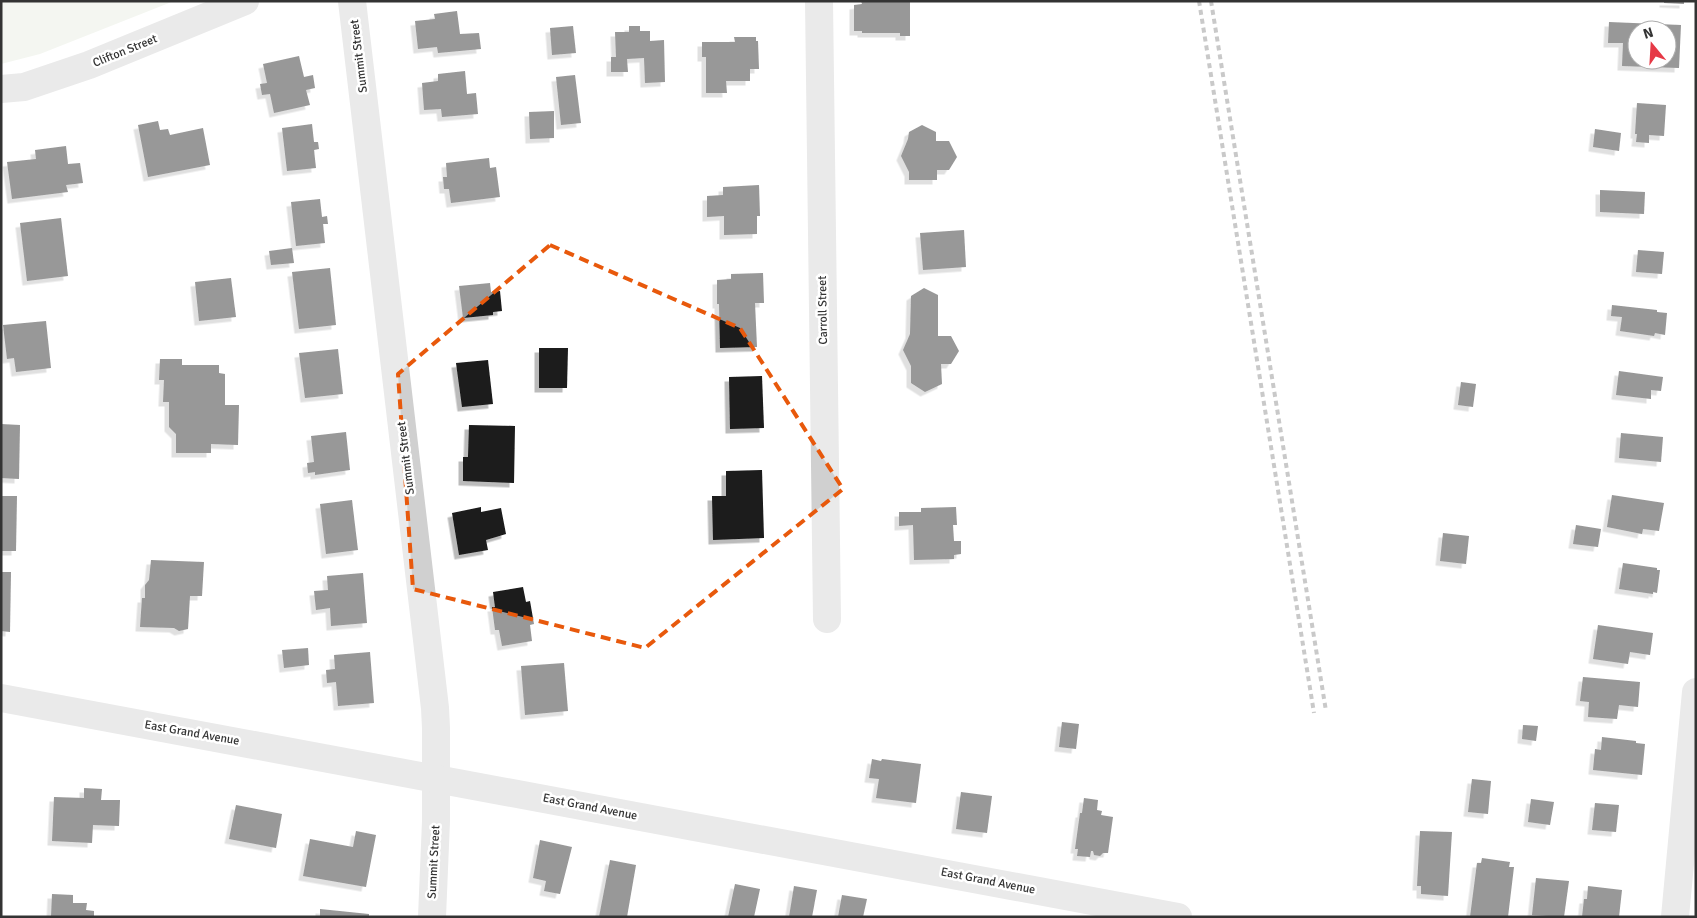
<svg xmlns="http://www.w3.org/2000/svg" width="1697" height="918" font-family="Signika,sans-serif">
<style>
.park{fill:#e6ecdf}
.building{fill:#1a1a1a;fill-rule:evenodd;filter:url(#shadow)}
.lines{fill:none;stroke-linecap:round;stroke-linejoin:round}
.minor{stroke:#d0d0d0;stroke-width:28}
.rail{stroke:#888;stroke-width:4;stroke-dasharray:5 4;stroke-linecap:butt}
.marked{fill:none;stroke:#e8590c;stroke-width:4;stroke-dasharray:10 6;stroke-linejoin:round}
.labels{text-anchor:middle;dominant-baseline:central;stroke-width:5;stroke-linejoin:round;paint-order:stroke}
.street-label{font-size:12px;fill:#333;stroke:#fff}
</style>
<defs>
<filter id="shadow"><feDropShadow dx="-4.5" dy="4.5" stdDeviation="0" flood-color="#0004"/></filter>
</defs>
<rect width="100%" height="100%" fill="#fff"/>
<path class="park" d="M1,1h173l-134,53 -39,10z"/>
<g class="building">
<path d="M861,1h49v35h-10v-3h-38v-2h-8v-26l8,-1z"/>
<path d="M1664,1h20v3l-20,-1z"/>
<path d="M457,11l3,23 19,-1 2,16 -43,4 -1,-6 -19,2 -3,-28 20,-2 -1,-5z"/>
<path d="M1609,22l72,3 -2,43 -57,-2 1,-23h-15zM1637,30h30v30h-30z"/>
<path d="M573,26l3,27 -24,2 -2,-27z"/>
<path d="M629,26h11v5h10v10l14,-1 1,42 -20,1 -1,-25 -17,1 1,13h-17v-15h5l-1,-25h14z"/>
<path d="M734,37h22v4h2l1,28h-9v12h-24l1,12h-21v-36h-4v-15h33z"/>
<path d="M299,56l5,21 9,-2 2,13 -9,2 4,15 -36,8 -4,-19 -8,1 -2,-11 7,-1 -4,-19z"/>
<path d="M465,71l2,23 9,-1 2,21 -36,3 -1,-8 -17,1 -2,-27 16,-2v-7z"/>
<path d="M575,75l6,48 -20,2 -5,-48z"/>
<path d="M1637,103l29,2 -2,31 -15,-1v8l-13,-1 1,-8h-2z"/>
<path d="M554,111v27l-24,1 -1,-27z"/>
<path d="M158,121l2,9 8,-1 2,6 33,-7 7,37 -62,12 -10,-52z"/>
<path d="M312,124l2,18h4l1,7 -5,1 2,18 -29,3 -5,-43z"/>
<path d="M922,125l14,7v9h13l8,16 -8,13h-12v10h-28v-8l-8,-16 7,-17 1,-7z"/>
<path d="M1595,129l26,4 -2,18 -26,-4z"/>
<path d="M66,146l2,18 12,-1 3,20 -17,2 2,7 -56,7 -5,-37 29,-3 -1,-9z"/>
<path d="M489,158l1,10 6,-1 4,30 -49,6 -2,-14h-5l-1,-12h4l-1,-14z"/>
<path d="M759,185l1,31h-3v18l-33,1v-19l-17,1v-21l16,-1v-8z"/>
<path d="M1600,190l45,2 -1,22 -44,-2z"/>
<path d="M320,199l2,18 5,-1 1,8h-5l2,19 -29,3 -5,-44z"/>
<path d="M61,218l7,58 -41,5 -7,-58z"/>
<path d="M964,230l2,37 -43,3 -3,-37z"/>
<path d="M292,248l2,15 -23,2 -2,-14z"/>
<path d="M1638,250l26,2 -2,22 -26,-2z"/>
<path d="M330,268l6,57 -37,4 -7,-57z"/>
<path d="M763,273l1,30h-9l2,44 -37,1 -1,-44h-2v-24l14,-1v-5z"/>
<path d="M231,278l5,39 -37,4 -4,-39z"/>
<path d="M490,283l1,9 9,-1 2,20 -9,1v3l-30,3 -4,-32z"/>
<path d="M924,288l14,7v41h13l8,15 -8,13h-10l1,20 -17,8 -14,-9v-17l-8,-16 7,-16 1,-38z"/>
<path d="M1612,305l45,5v2l10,1 -2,22 -10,-2 -1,3 -34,-5 2,-14 -11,-1z"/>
<path d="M46,321l5,47 -35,4 -2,-14 -7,1 -4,-34z"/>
<path d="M539,348h29l-1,40h-28z"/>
<path d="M338,349l5,45 -38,4 -6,-45z"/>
<path d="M160,359h22v6h37v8l6,1v31h14l-1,40 -27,-1v9h-35v-19l-7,-7v-25h-6l1,-22h-5z"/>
<path d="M488,360l5,44 -31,3 -6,-44z"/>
<path d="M1619,371l44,6 -2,14 -10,-1v9l-35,-4z"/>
<path d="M762,376l2,52 -34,1 -1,-52z"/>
<path d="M1461,382l15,2 -3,23 -15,-2z"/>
<path d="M1,424l19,1 -1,54 -18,-1z"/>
<path d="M469,425l46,1 -1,57 -51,-2v-24h5z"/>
<path d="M346,432l4,38 -35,5v-3l-7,1 -1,-10 7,-1 -3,-26z"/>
<path d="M1621,433l42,4 -2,25 -42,-4z"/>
<path d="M762,470l2,68 -51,2 -1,-44h14v-25z"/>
<path d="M1612,495l52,8 -5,28 -16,-2 -1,5 -35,-7z"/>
<path d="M1,496h16l-1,55h-15z"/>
<path d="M352,500l6,50 -32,4 -6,-50z"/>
<path d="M481,507v5l20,-4 5,26 -20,6 2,10 -29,5 -7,-42z"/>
<path d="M956,507l1,18h-4l1,16h7v13l-7,1v4l-40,1 -1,-35 -14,1v-14h22v-4z"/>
<path d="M1576,525l25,4 -3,18 -25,-3z"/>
<path d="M1443,533l26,3 -3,28 -26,-3z"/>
<path d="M151,560l53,2 -2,34h-12l-2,33 -9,2 -5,-3 -34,-1 2,-29h3v-13l4,-5z"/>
<path d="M1623,563l34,5v2h3l-3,23 -4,-1v2l-34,-5z"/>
<path d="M1,572h10l-1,60 -9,-1z"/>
<path d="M363,573l4,50 -36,3 -1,-18 -14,2 -2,-19 14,-1 -1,-14z"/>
<path d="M523,587l3,15 4,-1 4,23 -4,1 2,16 -30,5 -3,-16h-4l-3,-23h3l-2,-15z"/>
<path d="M1598,625l55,8 -3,22 -20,-3 -2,12 -35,-5z"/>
<path d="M308,648l1,17 -25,3 -2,-18z"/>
<path d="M370,652l4,51 -36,3 -2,-24 -9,1 -1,-13 9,-1 -1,-14z"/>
<path d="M564,663l4,48 -43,4 -4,-49z"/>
<path d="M1583,677l57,5 -2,25 -19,-2 -2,14 -29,-2 1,-15 -9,-1z"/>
<path d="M1062,722l17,2 -3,25 -17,-2z"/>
<path d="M1523,725l15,1 -2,15 -14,-2z"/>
<path d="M1602,737l34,4v2l9,1 -3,31 -49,-5 2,-21 6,1z"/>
<path d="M872,759l9,2 1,-2 39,5 -5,39 -40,-5 3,-19 -10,-1z"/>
<path d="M1472,779l19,2 -3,33 -20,-2z"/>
<path d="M84,788l18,1 -1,11h19l-1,26 -26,-1 -1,18 -40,-2 2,-44 30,1z"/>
<path d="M961,792l31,4 -5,37 -31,-4z"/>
<path d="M1084,798l14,2 -1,10 5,1 -1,4 12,2 -5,36h-5l-3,3 -6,-1 -1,-4h-2l-1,6 -13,-1 1,-7h-3l5,-36h2z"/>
<path d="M1531,799l23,3 -4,23 -22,-3z"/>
<path d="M1595,803l24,2 -3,27 -24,-2z"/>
<path d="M236,805l46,9 -6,34 -47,-9z"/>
<path d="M356,831l20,4 -10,52 -63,-11 7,-37 43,8z"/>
<path d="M1420,831l32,1 -4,64 -27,-2v-8h-4z"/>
<path d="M540,840l32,7 -12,47 -16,-3 2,-10 -13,-3z"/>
<path d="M1482,858l28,4 -1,5h5l-6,50h-38l7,-54h4z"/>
<path d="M610,860l26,5 -9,52h-28z"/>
<path d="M1536,878l33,3 -5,36 -32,-2z"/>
<path d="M735,884l25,5 -6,28h-26z"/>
<path d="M794,886l23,4 -5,27h-23z"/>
<path d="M1588,886l34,4 -3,27h-37l2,-18h3z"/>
<path d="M52,894l21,1v8h14l-1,7 8,1v6h-43z"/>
<path d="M842,895l25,4 -4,18h-25z"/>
<path d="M320,909l49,5v3h-49z"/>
</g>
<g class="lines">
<g class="minor">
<path d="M352,1l83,707 1,20v93l-4,96"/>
<path d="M819,1l8,618"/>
<path d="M1,89l23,-2 65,-22 156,-64"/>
<path d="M1,698l1177,219"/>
<path d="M1675,917l21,-225"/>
</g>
<g class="rail">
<path d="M1199,1l115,712"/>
<path d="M1211,1l115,710"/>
</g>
</g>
<path d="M0 0H1697V918H0ZM550,245l190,83 103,161 -198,159 -232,-59 -15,-215z" fill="#fff" fill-opacity=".55" fill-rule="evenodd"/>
<path class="marked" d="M550,245l190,83 103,161 -198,159 -232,-59 -15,-215z"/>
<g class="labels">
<g class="street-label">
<text transform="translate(125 51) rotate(-22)">Clifton Street</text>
<text transform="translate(359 56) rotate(-97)">Summit Street</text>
<text transform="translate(823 310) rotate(-91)">Carroll Street</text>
<text transform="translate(406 458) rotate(-97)">Summit Street</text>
<text transform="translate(192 733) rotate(10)">East Grand Avenue</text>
<text transform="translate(590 807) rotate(11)">East Grand Avenue</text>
<text transform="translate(434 862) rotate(-87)">Summit Street</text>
<text transform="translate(988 881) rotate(11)">East Grand Avenue</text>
</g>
</g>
<rect width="1697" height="918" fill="none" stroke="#333333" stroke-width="5"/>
<g transform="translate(1652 45) rotate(342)"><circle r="24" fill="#ffffff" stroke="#adadad"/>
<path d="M0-4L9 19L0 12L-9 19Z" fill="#e63946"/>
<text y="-8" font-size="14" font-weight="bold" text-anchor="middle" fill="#333333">N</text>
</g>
</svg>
